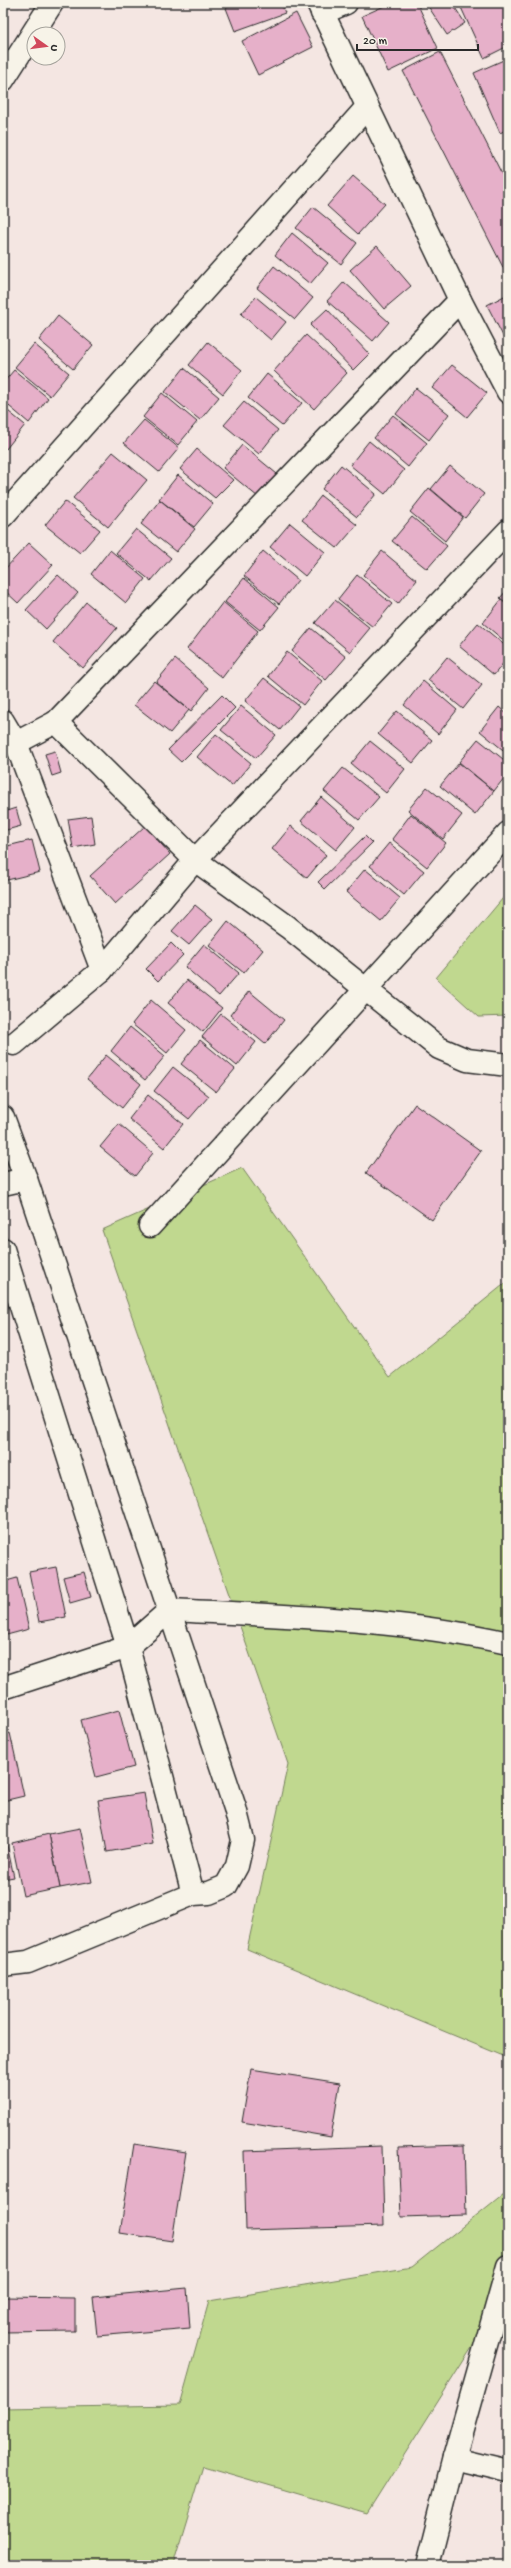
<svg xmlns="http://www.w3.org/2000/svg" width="511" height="2568" font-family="'Gochi Hand',sans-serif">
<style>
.green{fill:#c0d88f;stroke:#76825d}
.building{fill:#e6b0c9;stroke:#2b2b2b}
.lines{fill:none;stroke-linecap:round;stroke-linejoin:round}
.street-casing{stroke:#2b2b2b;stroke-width:25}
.street{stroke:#f7f3e8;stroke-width:22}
</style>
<rect width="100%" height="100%" fill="#f4e6e2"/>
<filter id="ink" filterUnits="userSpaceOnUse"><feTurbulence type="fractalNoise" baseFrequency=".025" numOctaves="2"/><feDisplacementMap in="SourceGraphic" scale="8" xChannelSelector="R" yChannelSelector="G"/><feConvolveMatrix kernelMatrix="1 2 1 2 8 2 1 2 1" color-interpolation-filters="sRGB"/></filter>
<g filter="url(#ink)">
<g class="green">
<path d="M508,892v124l-29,1 -43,-39z"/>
<path d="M242,1168l148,209 118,-96v777l-261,-109 41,-185 -186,-534z"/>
<path d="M508,2190v58l-18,71 -123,195 -164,-48 -30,99h-170v-157l177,-3 29,-104 203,-34z"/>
</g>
<g class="building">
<path d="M239,3h42l4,10 -50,18 -9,-23z"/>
<path d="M391,3h26l21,45 -50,24 -26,-56z"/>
<path d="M426,3h26l13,20 -18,12z"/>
<path d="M459,3h49v43l-24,12z"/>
<path d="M296,13l17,34 -55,28 -16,-34z"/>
<path d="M440,52l68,134v91l-105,-206z"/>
<path d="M508,58v71l-8,4 -26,-60z"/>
<path d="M353,176l32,28 -27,30 -31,-28z"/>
<path d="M313,207l44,36 -16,21 -45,-36z"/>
<path d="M292,233l36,30 -18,21 -35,-29z"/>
<path d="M377,246l34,40 -27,23 -34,-39z"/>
<path d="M274,266l39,32 -18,21 -38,-31z"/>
<path d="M344,282l45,40 -16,19 -46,-40z"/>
<path d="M508,294v42l-4,2 -17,-33z"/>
<path d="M256,297l30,25 -15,18 -30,-26z"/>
<path d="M327,309l42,45 -16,16 -43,-45z"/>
<path d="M58,316l35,29 -20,24 -34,-29z"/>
<path d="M306,335l41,38 -33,36 -40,-38z"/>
<path d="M208,342l34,28 -19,24 -34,-29z"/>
<path d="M34,344l35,29 -19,23 -35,-29z"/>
<path d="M452,365l35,28 -20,24 -35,-29z"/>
<path d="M184,368l35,29 -19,23 -35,-28z"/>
<path d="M14,370l34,28 -19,25 -26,-22v-18z"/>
<path d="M267,374l35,29 -20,23 -34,-28z"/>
<path d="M416,388l33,26 -20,26 -33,-26z"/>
<path d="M162,393l35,29 -19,23 -35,-28z"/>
<path d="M244,402l34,28 -19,24 -35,-29z"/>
<path d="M3,407l22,18 -19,24 -3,-3z"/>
<path d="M393,415l34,28 -19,24 -34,-29z"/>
<path d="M144,420l35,28 -20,24 -35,-29z"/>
<path d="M369,441l35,29 -19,24 -35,-29z"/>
<path d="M242,445l35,29 -19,23 -35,-29z"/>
<path d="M197,449l36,31 -18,18 -35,-29z"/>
<path d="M113,452l34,28 -39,47 -35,-29z"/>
<path d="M341,465l35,29 -19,23 -35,-28z"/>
<path d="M450,466l34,28 -19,24 -34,-29z"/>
<path d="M178,475l35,29 -19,23 -35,-28z"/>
<path d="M429,488l34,29 -18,24 -35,-29z"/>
<path d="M321,496l36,29 -20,23 -35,-28z"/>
<path d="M160,500l35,29 -19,23 -35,-28z"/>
<path d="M65,501l35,29 -20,23 -35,-28z"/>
<path d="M412,517l35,29 -20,23 -35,-28z"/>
<path d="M290,523l35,29 -20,24 -35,-29z"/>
<path d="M136,529l35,29 -20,23 -35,-28z"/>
<path d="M29,543l24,22 -35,38 -15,-14v-18z"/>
<path d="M110,550l35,29 -19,24 -35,-29z"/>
<path d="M263,551l35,29 -19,24 -35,-28z"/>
<path d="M382,551l35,29 -19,24 -35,-29z"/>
<path d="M58,575l20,18 -32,36 -20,-19z"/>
<path d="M357,575l35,29 -19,23 -35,-28z"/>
<path d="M244,578l35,29 -19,23 -35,-28z"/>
<path d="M508,589v15l-8,-6z"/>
<path d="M335,600l35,28 -20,24 -35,-29z"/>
<path d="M501,600l7,5v39l-25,-21z"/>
<path d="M86,602l31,26 -34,40 -30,-26z"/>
<path d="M223,602l35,29 -36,47 -35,-29z"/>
<path d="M478,623l30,25v9l-14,18 -35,-29z"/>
<path d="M311,628l35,29 -20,23 -34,-29z"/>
<path d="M287,652l35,29 -19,24 -35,-29z"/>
<path d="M447,657l35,28 -19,24 -35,-29z"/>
<path d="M175,659l34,29 -18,23 -35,-29z"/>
<path d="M264,678l35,28 -19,24 -35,-29z"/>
<path d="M154,681l35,29 -19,23 -36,-28z"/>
<path d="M423,681l34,29 -19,24 -34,-29z"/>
<path d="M222,695l13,13 -54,54 -13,-12z"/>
<path d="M241,706l35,29 -20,23 -35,-28z"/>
<path d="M499,707l9,8v39l-28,-23z"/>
<path d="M397,711l35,29 -19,23 -35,-29z"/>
<path d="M216,734l35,29 -19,23 -35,-29z"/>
<path d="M478,739l30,24v10l-14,18 -35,-29z"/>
<path d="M370,741l35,28 -19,24 -35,-29z"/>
<path d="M55,751l6,22 -9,3 -7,-22z"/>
<path d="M459,763l35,28 -19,24 -35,-29z"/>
<path d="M343,768l36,29 -20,23 -35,-29z"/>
<path d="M427,787l35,28 -19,24 -35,-29z"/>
<path d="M321,797l34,30 -19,23 -35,-29z"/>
<path d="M16,808l5,18 -18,5v-19z"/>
<path d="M411,814l35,29 -19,24 -35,-28z"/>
<path d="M91,816l4,28 -22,4 -5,-29z"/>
<path d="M145,826l25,28 -55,50 -25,-28z"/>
<path d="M291,826l35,29 -19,23 -35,-29z"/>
<path d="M365,836l7,7 -47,46 -7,-7z"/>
<path d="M32,840l8,32 -37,9v-34z"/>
<path d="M389,843l35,28 -20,24 -34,-29z"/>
<path d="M365,869l35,29 -19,23 -35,-29z"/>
<path d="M195,905l17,14 -23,26 -17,-14z"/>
<path d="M228,921l35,29 -19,23 -35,-28z"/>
<path d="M171,943l12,12 -25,26 -12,-12z"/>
<path d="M204,944l35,29 -20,23 -34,-29z"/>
<path d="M187,980l35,28 -19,24 -35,-29z"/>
<path d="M249,991l35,29 -19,24 -35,-29z"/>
<path d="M151,1000l35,30 -19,23 -35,-29z"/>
<path d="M221,1014l35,28 -19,24 -35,-29z"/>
<path d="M130,1027l35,29 -20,24 -34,-29z"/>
<path d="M200,1040l35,29 -19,23 -35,-28z"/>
<path d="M106,1055l35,29 -19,24 -35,-29z"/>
<path d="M173,1067l36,29 -20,23 -35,-28z"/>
<path d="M148,1095l35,29 -19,24 -35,-29z"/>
<path d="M415,1104l66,47 -49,69 -66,-47z"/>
<path d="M119,1124l34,29 -18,23 -35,-29z"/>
<path d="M56,1567l10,50 -27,5 -10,-50z"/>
<path d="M84,1572l7,25 -21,6 -7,-26z"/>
<path d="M17,1578l12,51 -26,7v-54z"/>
<path d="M119,1710l15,57 -38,10 -15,-57z"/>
<path d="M10,1733l14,63 -21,5v-66z"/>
<path d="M144,1793l9,51 -46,8 -9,-52z"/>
<path d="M80,1828l12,54 -32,6 -11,-54z"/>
<path d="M49,1834l11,54 -37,8 -11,-53z"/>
<path d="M3,1836h2l9,41 -11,2z"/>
<path d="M251,2069l89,14 -9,54 -89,-15z"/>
<path d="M134,2144l52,8 -14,89 -52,-8z"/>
<path d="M464,2145l2,70 -65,2 -3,-70z"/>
<path d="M382,2146l2,80 -138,4 -2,-79z"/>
<path d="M187,2288l3,40 -93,8 -4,-39z"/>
<path d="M3,2297l72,1v33l-72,1z"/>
</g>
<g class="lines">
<g class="street-casing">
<g id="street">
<path d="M318,3l142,297 48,92"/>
<path d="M322,13l24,-10"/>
<path d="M3,80l49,-77"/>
<path d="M3,516l364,-409"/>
<path d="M3,721l13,22 40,-21 139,138 93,67 151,121 28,12 41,5"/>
<path d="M56,722l404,-422"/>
<path d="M16,743l86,227"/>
<path d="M14,1044l88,-74 93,-110 313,-329"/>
<path d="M3,1117l23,62 209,629 8,32 -6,26 -11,20 -17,7 -16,1 -165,68 -25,3"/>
<path d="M3,1184l23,-5"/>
<path d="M150,1226l358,-393"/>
<path d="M3,1249l125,398 65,247"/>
<path d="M3,1688l125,-41 42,-37c113,6 227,8 338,33"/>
<path d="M454,2458l54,13"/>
<path d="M427,2565l27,-107 54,-192"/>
</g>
</g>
<use href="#street" class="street"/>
</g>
</g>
<rect width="511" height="2568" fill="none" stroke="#f7f3e8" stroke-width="16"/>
<rect x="8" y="8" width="495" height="2552" fill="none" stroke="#2b2b2b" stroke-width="1.5" filter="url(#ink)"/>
<g transform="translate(46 46) rotate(104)"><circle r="19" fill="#f7f3e8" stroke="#a5a39c"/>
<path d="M0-3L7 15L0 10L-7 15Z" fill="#d1495b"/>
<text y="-6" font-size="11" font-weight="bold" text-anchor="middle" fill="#2b2b2b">U</text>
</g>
<path d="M357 44v6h121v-6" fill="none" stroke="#2b2b2b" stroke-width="2"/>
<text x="363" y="44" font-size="12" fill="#2b2b2b" stroke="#f7f3e8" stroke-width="3" paint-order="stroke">20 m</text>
</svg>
